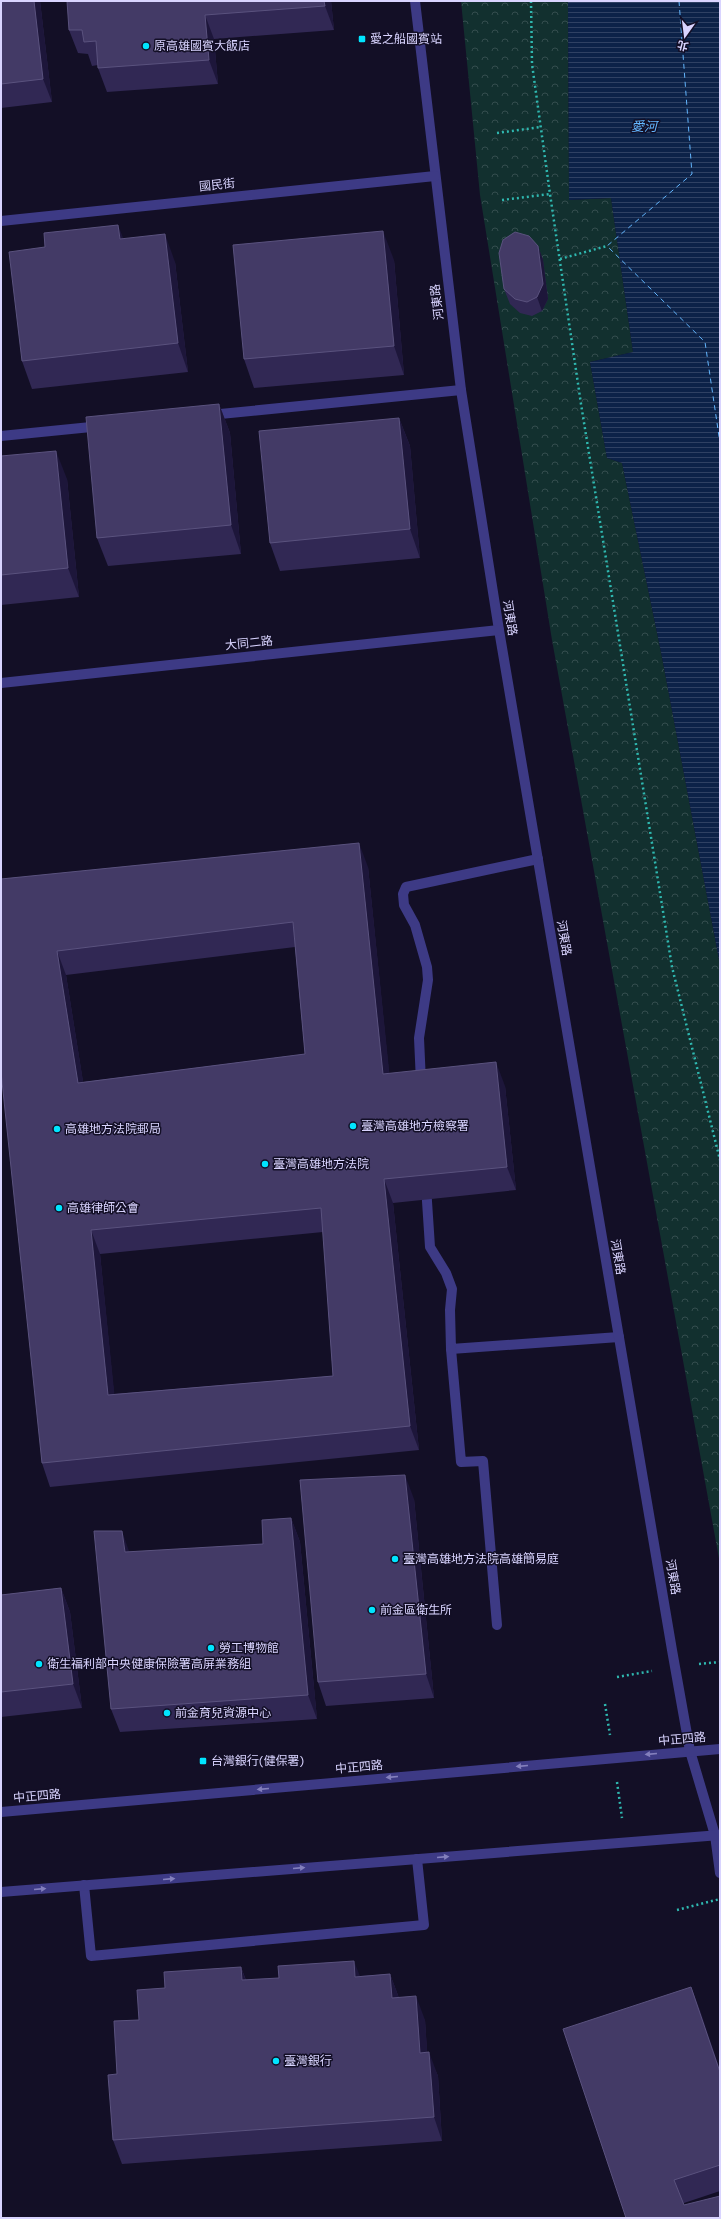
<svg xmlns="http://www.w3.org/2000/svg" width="721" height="2219" font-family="'DM Sans','Noto Sans TC',sans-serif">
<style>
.forest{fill:url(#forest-crowns)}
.water{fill:url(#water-rules)}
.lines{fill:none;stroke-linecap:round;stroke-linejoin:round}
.ferry{stroke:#62b6ff;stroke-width:1;stroke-dasharray:5 4;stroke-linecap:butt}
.path{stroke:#2fb8b0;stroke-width:2.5;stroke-dasharray:2 3;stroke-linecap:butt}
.service{stroke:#3d3a85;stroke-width:10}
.minor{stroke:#3d3a85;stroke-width:10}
.tertiary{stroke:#3d3a85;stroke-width:10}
.wall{fill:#312854;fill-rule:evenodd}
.shaded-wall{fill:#1d163a}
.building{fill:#433a66;stroke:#5a527e;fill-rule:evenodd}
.oneway{fill:#837fbc}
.poi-dot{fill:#00e5ff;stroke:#130f26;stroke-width:1.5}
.labels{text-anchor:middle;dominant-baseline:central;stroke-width:3;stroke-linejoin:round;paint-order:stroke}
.poi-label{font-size:12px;fill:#d9d4ff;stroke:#130f26;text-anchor:start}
.street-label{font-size:12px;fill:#d9d4ff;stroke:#130f26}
.water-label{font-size:13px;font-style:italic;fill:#62b6ff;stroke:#130f26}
</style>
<defs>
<pattern id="forest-crowns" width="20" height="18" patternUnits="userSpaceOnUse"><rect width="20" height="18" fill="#12302f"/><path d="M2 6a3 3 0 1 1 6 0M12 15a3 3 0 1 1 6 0" fill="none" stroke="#344d4e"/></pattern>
<pattern id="water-rules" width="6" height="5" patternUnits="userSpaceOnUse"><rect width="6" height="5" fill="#0c2248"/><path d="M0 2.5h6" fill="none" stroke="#2f4163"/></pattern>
</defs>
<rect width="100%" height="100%" fill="#130f26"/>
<path class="forest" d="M461,1h107l1,199 42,-2 22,154 -43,10 17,96 15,5 39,189 59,313v599l-168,-924 -72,-445z"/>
<path class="water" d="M568,1h152v964l-59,-313 -39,-189 -15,-5 -17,-96 43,-10 -22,-154 -42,2z"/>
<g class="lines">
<path class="ferry" d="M679,1l13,173 -85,72 98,96 15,101"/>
<g class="path">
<path d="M531,1l1,63 18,130 31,210 91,563 48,193"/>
<path d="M497,133l44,-6"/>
<path d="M502,200l48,-6"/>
<path d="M560,259l47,-13"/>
<path d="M699,1664l21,-2"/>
<path d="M617,1677l35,-6"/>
<path d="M605,1704l5,31"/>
<path d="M617,1782l5,36"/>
<path d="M677,1910l43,-11"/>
</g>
<g class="service">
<path d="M210,415l251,-25"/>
<path d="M1,436l100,-10"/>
<path d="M421,1082l-2,-44 9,-58 -1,-13 -12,-42 -11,-20 -1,-11 3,-7 132,-28"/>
<path d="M426,1186l4,61 16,26 6,16 -2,21 1,39 168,-12"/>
<path d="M451,1349l10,113 22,-1 14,164"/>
<path d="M84,1885l7,71 333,-31 -7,-66"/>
</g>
<g class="minor">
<path d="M415,1l46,389 38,240 173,1020 18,101 25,84 5,38"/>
<path d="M1,221l434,-45"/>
<path d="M1,683l498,-53"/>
</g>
<g class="tertiary">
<path d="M1,1812l719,-63"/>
<path d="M1,1892l719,-57"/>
</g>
</g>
<g class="wall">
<path d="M1,1h39l12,101 -51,6z"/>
<path d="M331,1l3,29 -120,9 4,45 -111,8 -9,-24v-3l-6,1 -4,-12 -10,-1 -9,-23z"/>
<path d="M123,239l52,23 13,110 -156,17 -10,-28z"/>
<path d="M538,246l5,14 5,39 -6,12 -10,5 -12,-3 -10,-9 -6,-15z"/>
<path d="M394,260l10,115 -150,13 -10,-29z"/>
<path d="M219,404l11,29 11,121 -133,12 -11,-28z"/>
<path d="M399,418l11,28 10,112 -140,13 -10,-28z"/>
<path d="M1,456l66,23 12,118 -78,8z"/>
<path d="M368,867l21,206 116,13 11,104 -123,13 26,247 -369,37 -8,-24 -41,-584zM295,947l10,107 -222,28 -17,-107zM323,1232l10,144 -219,18 -14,-140z"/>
<path d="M414,1499l20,199 -108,8 -8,-24z"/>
<path d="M291,1518l9,24 17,177 -197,13 -9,-23 19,-157 133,-8z"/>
<path d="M61,1588l9,24 12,96 -81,9v-122z"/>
<path d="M241,1967l5,13 114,-4 30,-2 9,24 26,22 2,32 11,24 4,65 -320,23 -9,-24 4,-66 22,-54 26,-32z"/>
<path d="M691,1987l29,83v121l-36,12 -58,15z"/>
</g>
<g class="shaded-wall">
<path d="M34,1h6l12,101 -9,-23z"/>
<path d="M324,1h7l3,29 -9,-24z"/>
<path d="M205,15l9,24 4,45 -9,-24z"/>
<path d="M118,225l11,28 -9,-14z"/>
<path d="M383,231l11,29 10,115 -10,-29z"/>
<path d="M165,234l10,28 13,110 -10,-29z"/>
<path d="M538,246l5,14 5,39 -6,12 -5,-14z"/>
<path d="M219,404l11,29 11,121 -10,-29z"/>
<path d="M399,418l11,28 10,112 -10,-29z"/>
<path d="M56,451l11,28 12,118 -11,-29z"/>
<path d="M359,843l9,24 24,231 -9,-24z"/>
<path d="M57,951l9,24 21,131 -9,-23z"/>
<path d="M496,1062l9,24 11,104 -9,-23z"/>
<path d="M384,1179l9,24 26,247 -9,-24z"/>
<path d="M91,1230l9,24 17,165 -9,-24z"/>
<path d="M405,1475l9,24 20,199 -8,-24z"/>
<path d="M291,1518l9,24 17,177 -9,-24z"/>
<path d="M122,1531l8,23 -5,-2z"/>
<path d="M61,1588l9,24 12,96 -9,-24z"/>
<path d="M354,1961l9,23 -8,-7z"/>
<path d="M241,1967l8,23 -7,-10z"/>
<path d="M390,1974l9,24h-7z"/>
<path d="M691,1987l9,23 20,60v2z"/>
<path d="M416,1996l9,24 4,57 -9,-24z"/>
<path d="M429,2052l9,24 4,65 -8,-24z"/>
</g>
<g class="building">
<path d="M1,1h33l9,78 -42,5z"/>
<path d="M67,1h257l1,5 -120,9 4,45 -111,8 -2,-27 -12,1 -2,-12h-13z"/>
<path d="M118,225l2,14 45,-5 13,109 -156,18 -13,-109 36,-5 -1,-14z"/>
<path d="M383,231l11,115 -150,13 -11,-114z"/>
<path d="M515,232l14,4 9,10 5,38 -6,13 -10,5 -12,-3 -11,-10 -5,-36 4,-13z"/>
<path d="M219,404l12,121 -134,13 -11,-121z"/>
<path d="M399,418l11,111 -140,14 -11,-112z"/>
<path d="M56,451l12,117 -67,7v-119z"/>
<path d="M359,843l24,231 113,-12 11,105 -123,12 26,247 -368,37 -41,-391v-193zM293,922l12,132 -227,29 -21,-132zM321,1208l12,168 -225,19 -17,-165z"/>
<path d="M405,1475l21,199 -108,8 -18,-202z"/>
<path d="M291,1518l17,177 -197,14 -17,-178h28l3,21 138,-8 -1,-24z"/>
<path d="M61,1588l12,96 -72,8v-97z"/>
<path d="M354,1961l1,16 35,-3 2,24 24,-2 4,57 9,-1 5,65 -321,23 -5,-65 9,-1 -3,-53 25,-1 -2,-30 28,-2 -1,-16 77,-5 1,13 37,-2 -1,-12z"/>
<path d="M691,1987l29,85v93l-46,15 10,25 36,-9v22h-94l-63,-189z"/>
</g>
<defs><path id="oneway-solid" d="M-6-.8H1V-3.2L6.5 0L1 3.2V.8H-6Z"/></defs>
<g class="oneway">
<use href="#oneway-solid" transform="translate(651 1754) rotate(175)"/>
<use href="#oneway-solid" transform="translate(522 1766) rotate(175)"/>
<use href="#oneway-solid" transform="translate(392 1777) rotate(175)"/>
<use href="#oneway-solid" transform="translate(263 1789) rotate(175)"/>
<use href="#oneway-solid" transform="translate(443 1857) rotate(-5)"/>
<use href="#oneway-solid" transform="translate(299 1868) rotate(-5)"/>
<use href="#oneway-solid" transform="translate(169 1879) rotate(-5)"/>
<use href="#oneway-solid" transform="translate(40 1889) rotate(-5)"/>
</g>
<g class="poi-dot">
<rect x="358" y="35" width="8" height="8" rx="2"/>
<circle cx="146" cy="46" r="4"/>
<circle cx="353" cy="1126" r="4"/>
<circle cx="57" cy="1129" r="4"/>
<circle cx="265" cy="1164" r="4"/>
<circle cx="59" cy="1208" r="4"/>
<circle cx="395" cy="1559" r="4"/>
<circle cx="372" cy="1610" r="4"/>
<circle cx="211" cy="1648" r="4"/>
<circle cx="39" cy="1664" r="4"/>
<circle cx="167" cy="1713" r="4"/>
<rect x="199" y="1757" width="8" height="8" rx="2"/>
<circle cx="276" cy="2061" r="4"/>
</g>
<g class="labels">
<g class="poi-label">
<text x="370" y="39">愛之船國賓站</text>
<text x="154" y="46">原高雄國賓大飯店</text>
<text x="361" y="1126">臺灣高雄地方檢察署</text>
<text x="65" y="1129">高雄地方法院郵局</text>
<text x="273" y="1164">臺灣高雄地方法院</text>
<text x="67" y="1208">高雄律師公會</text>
<text x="403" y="1559">臺灣高雄地方法院高雄簡易庭</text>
<text x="380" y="1610">前金區衛生所</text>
<text x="219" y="1648">勞工博物館</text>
<text x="47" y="1664">衛生福利部中央健康保險署高屏業務組</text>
<text x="175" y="1713">前金育兒資源中心</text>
<text x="211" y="1761">台灣銀行(健保署)</text>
<text x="284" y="2061">臺灣銀行</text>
</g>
<g class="street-label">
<text transform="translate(217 185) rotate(-6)">國民街</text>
<text transform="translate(437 302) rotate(-97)">河東路</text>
<text transform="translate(510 618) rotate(81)">河東路</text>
<text transform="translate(249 643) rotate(-6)">大同二路</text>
<text transform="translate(564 938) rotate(80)">河東路</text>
<text transform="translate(618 1257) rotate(80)">河東路</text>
<text transform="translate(673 1577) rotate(80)">河東路</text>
<text transform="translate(682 1739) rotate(-5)">中正四路</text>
<text transform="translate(359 1767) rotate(-5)">中正四路</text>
<text transform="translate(37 1796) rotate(-5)">中正四路</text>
</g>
<g class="water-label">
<text x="644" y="126">愛河</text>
</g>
</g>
<rect width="721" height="2219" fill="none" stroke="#d9d4ff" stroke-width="4"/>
<g transform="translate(685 36) rotate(194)" stroke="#130f26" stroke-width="3" paint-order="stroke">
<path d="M0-3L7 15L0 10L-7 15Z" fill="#d9d4ff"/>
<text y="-6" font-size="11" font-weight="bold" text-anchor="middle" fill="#d9d4ff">北</text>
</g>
</svg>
